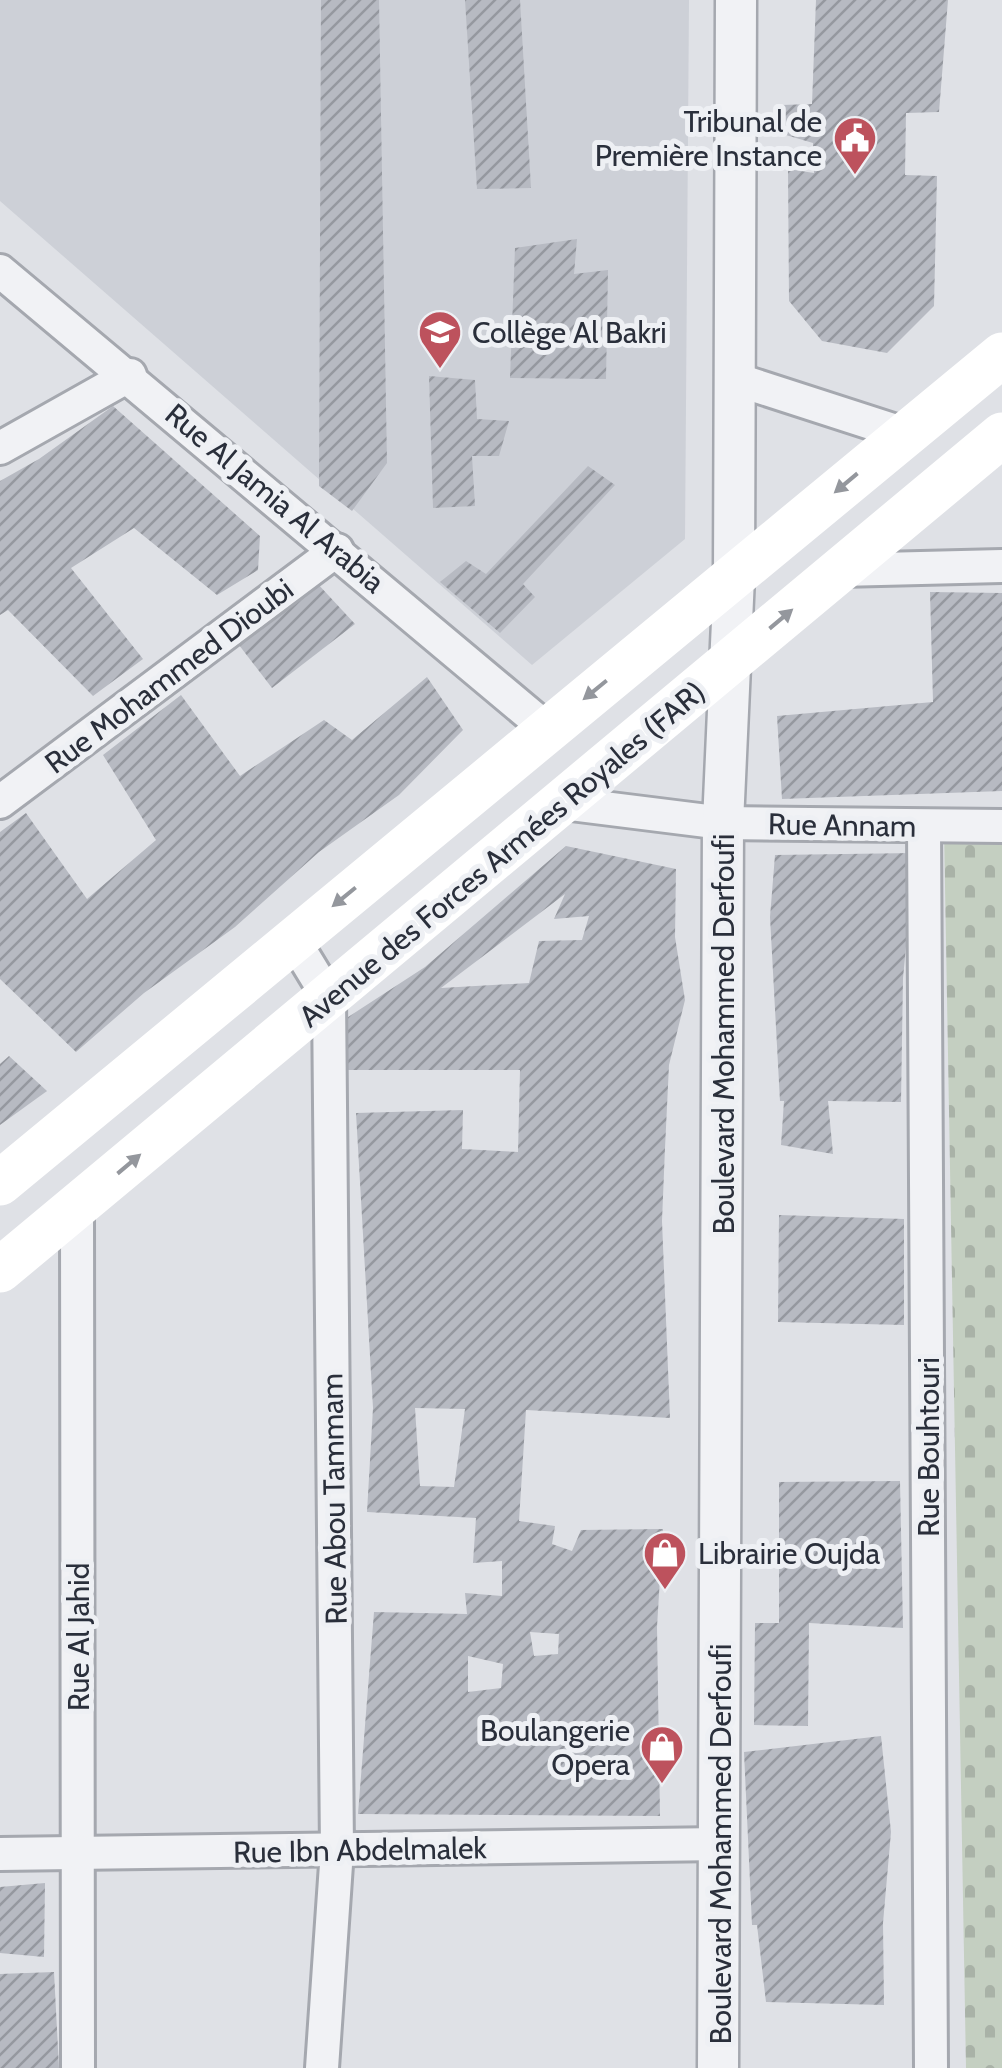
<svg xmlns="http://www.w3.org/2000/svg" width="1002" height="2068" font-family="Cabin,sans-serif">
<style>
.built{fill:#cdd0d7}
.cemetery{fill:url(#cemetery-stones)}
.building{fill:url(#building-hatch);fill-rule:evenodd}
.lines{fill:none;stroke-linecap:round;stroke-linejoin:round}
.minor-casing{stroke:#a5a8af;stroke-width:38}
.tertiary-casing{stroke:#a5a8af;stroke-width:45}
.minor{stroke:#f1f2f5;stroke-width:32}
.tertiary{stroke:#f1f2f5;stroke-width:40}
.secondary{stroke:#fff;stroke-width:45}
.oneway{fill:#94979d}
.labels{text-anchor:middle;dominant-baseline:central;stroke-width:10;stroke-linejoin:round;paint-order:stroke}
.poi-label{font-size:30px;fill:#2a2f3b;stroke:#eef0f4;text-anchor:end}
.street-label{font-size:30px;fill:#2a2f3b;stroke:#eef0f4}
</style>
<defs>
<pattern id="cemetery-stones" width="16" height="16" patternUnits="userSpaceOnUse" patternTransform="scale(2.5)"><rect width="16" height="16" fill="#c4cfc1"/><path d="M2 7V4a2 2 0 0 1 4 0v3zM10 15v-3a2 2 0 0 1 4 0v3z" fill="#a9b2a7"/></pattern>
<pattern id="building-hatch" width="6" height="6" patternUnits="userSpaceOnUse" patternTransform="scale(2.5)"><rect width="6" height="6" fill="#b7bac2"/><path d="M-1 1l2-2M0 6l6-6M5 7l2-2" fill="none" stroke="#95989f"/></pattern>
</defs>
<rect width="100%" height="100%" fill="#dfe1e6"/>
<path class="built" d="M0,0h689l-4,539 -153,126 -532,-464z"/>
<path class="cemetery" d="M944,829h58v1239h-36z"/>
<g class="building">
<path d="M321,0h58l8,463 -35,48 -33,-25z"/>
<path d="M465,0h55l11,188 -54,1z"/>
<path d="M816,0h132l-9,112 -33,1 -1,62 32,1 -3,130 -47,47 -65,-12 -33,-40 -1,-132 26,4 -1,-30 -34,-10 3,-28 30,-1z"/>
<path d="M577,239l-3,35 34,-4 -2,109 -96,-1 5,-130z"/>
<path d="M429,376l46,4 2,39 32,2 -10,35h-27l3,50 -42,2z"/>
<path d="M113,406l147,130 -2,34 -41,25 -83,-67 -63,40 72,91 -50,37 -85,-86 -8,5v-134l39,-22z"/>
<path d="M588,466l27,19 -92,99 12,13 -35,36 -60,-51 26,-21 20,13z"/>
<path d="M316,582l39,42 -83,64 -33,-43z"/>
<path d="M930,592l72,1v198l-220,8 -5,-83 156,-14z"/>
<path d="M427,677l36,53 -64,65 -80,57 -84,75 -91,66 -68,59 -76,-73v-147l26,-19 61,86 69,-59 -53,-85 78,-60 59,81 84,-56 28,20z"/>
<path d="M566,846l110,23 -1,68 10,63 -16,65 -4,83 -3,73 8,197 -144,-8 -7,111 36,5 -3,18 20,7 9,-21 82,-1 -6,98 3,189 -302,-2 16,-202 93,2 -2,-21 37,3v-35l-29,2 3,-45 -109,-6 6,-104 -17,-295 107,-3 -1,39 56,3 2,-82h-177l-1,-49 83,-54zM565,894l-11,25 35,-3 -7,24 -43,1 -10,42 -88,5zM415,1408l50,1 -11,78 -34,-1zM530,1632l29,2 -1,20 -24,2zM468,1656l35,8 -2,24 -33,4z"/>
<path d="M915,853l-12,125 -2,124 -73,-1 5,53 -52,-9 3,-44h-4l-10,-184 5,-62z"/>
<path d="M9,1056l38,35 -47,34v-61z"/>
<path d="M779,1215l125,4v106l-126,-3z"/>
<path d="M900,1481l3,147 -94,-5 -1,103 -54,-1 1,-102h24v-141z"/>
<path d="M881,1736l10,96 -8,91 1,82 -118,-3 -9,-77h-5l-8,-173z"/>
<path d="M45,1883l-1,74 -44,-4v-66z"/>
<path d="M54,1972l5,96h-59v-94z"/>
</g>
<g class="lines">
<g class="minor-casing">
<g id="minor">
<path d="M0,271l547,458"/>
<path d="M735,379l170,55"/>
<path d="M0,448l130,-73"/>
<path d="M840,570l162,-4"/>
<path d="M0,802l337,-252"/>
<path d="M563,803l160,20 279,3"/>
<path d="M924,826l7,1242"/>
<path d="M293,939l36,59 8,852 -15,218"/>
<path d="M77,1207l1,861"/>
<path d="M0,1854l721,-10"/>
</g>
</g>
<g class="tertiary-casing">
<path id="tertiary" d="M718,2068l5,-1245 11,-246 2,-577"/>
</g>
<use href="#minor" class="minor"/>
<use href="#tertiary" class="tertiary"/>
<g class="secondary">
<path d="M0,1183l1002,-828"/>
<path d="M0,1270l1002,-835"/>
</g>
</g>
<defs><path id="oneway-solid" d="M-6-.8H1V-3.2L6.5 0L1 3.2V.8H-6Z" transform="scale(2.5)"/></defs>
<g class="oneway">
<use href="#oneway-solid" transform="translate(846 483) rotate(140)"/>
<use href="#oneway-solid" transform="translate(781 619) rotate(-40)"/>
<use href="#oneway-solid" transform="translate(595 690) rotate(141)"/>
<use href="#oneway-solid" transform="translate(344 897) rotate(141)"/>
<use href="#oneway-solid" transform="translate(129 1164) rotate(-40)"/>
</g>
<defs>
<g id="civic-pin" transform="scale(2.25)"><path d="M0 17L-7.5 6A9.5 9.5 0 1 1 7.5 6Z" fill="#bd525d" stroke="#eef0f4"/><path d="M-.6-6.5H3V-4.5H.6V-3L4-1V1h2V6H-6V1h2V-1L-.6-3ZM-1.2 2.5V6h2.4V2.5Z" fill="#fff"/></g>
<g id="university-pin" transform="scale(2.25)"><path d="M0 17L-7.5 6A9.5 9.5 0 1 1 7.5 6Z" fill="#bd525d" stroke="#eef0f4"/><path d="M0-5L7-2L0 1L-7-2ZM-4 1L0 2.5L4 1V4Q0 6-4 4Z" fill="#fff"/></g>
<g id="shop-pin" transform="scale(2.25)"><path d="M0 17L-7.5 6A9.5 9.5 0 1 1 7.5 6Z" fill="#bd525d" stroke="#eef0f4"/><path d="M-5-2.5h2.3a2.7 3.5 0 0 1 5.4 0H5L5.5 6h-11ZM-1.5-2.5h3a1.5 2.3 0 0 0-3 0Z" fill="#fff"/></g>
</defs>
<g fill-rule="evenodd">
<use href="#civic-pin" x="855" y="138"/>
<use href="#university-pin" x="440" y="332"/>
<use href="#shop-pin" x="665" y="1553"/>
<use href="#shop-pin" x="662" y="1747"/>
</g>
<g class="labels">
<g class="poi-label">
<text x="822" y="121">Tribunal de<tspan x="822" dy="34">Première Instance</tspan></text>
<text x="472" y="332" text-anchor="start">Collège Al Bakri</text>
<text x="698" y="1553" text-anchor="start">Librairie Oujda</text>
<text x="630" y="1730">Boulangerie<tspan x="630" dy="34">Opera</tspan></text>
</g>
<g class="street-label">
<text transform="translate(275 498) rotate(40)">Rue Al Jamia Al Arabia</text>
<text transform="translate(169 676) rotate(-37)">Rue Mohammed Dioubi</text>
<text transform="translate(842 825) rotate(1)">Rue Annam</text>
<text transform="translate(502 854) rotate(-40)">Avenue des Forces Armées Royales (FAR)</text>
<text transform="translate(723 1034) rotate(-90)">Boulevard Mohammed Derfoufi</text>
<text transform="translate(928 1447) rotate(-90)">Rue Bouhtouri</text>
<text transform="translate(334 1499) rotate(-91)">Rue Abou Tammam</text>
<text transform="translate(78 1637) rotate(-90)">Rue Al Jahid</text>
<text transform="translate(720 1844) rotate(-90)">Boulevard Mohammed Derfoufi</text>
<text transform="translate(360 1850) rotate(-1)">Rue Ibn Abdelmalek</text>
</g>
</g>
</svg>
